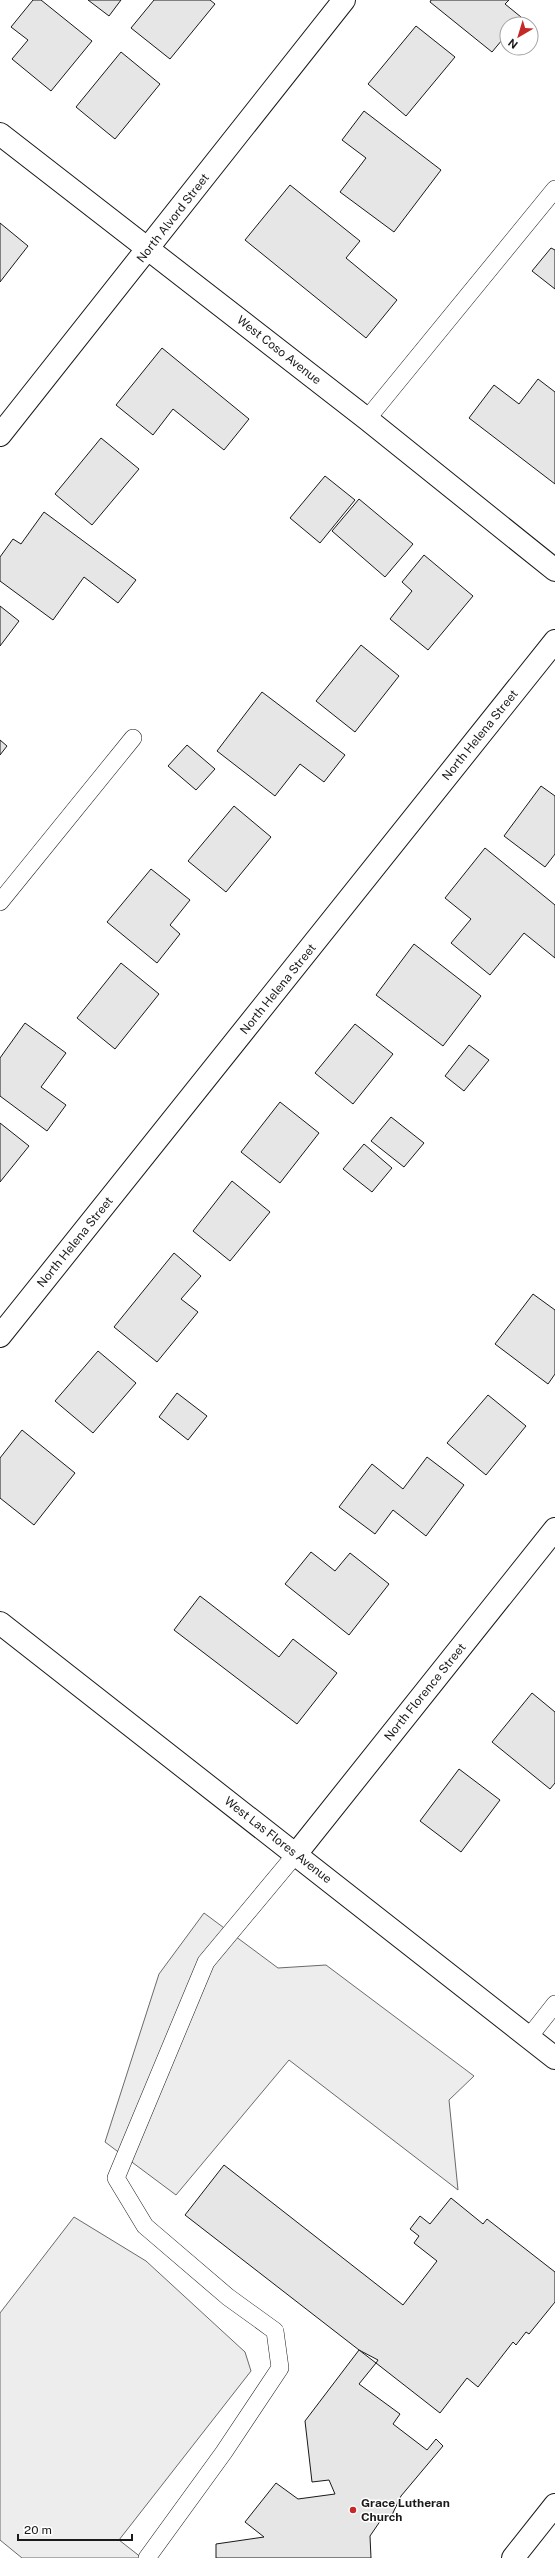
<svg xmlns="http://www.w3.org/2000/svg" width="555" height="2558" font-family="'Public Sans',sans-serif">
<style>
.parking{fill:#ededed;stroke:#6a6a6a}
.building{fill:#e6e6e6;stroke:#1a1a1a}
.lines{fill:none;stroke-linecap:round;stroke-linejoin:round}
.service-casing{stroke:#1a1a1a;stroke-width:18}
.minor-casing{stroke:#1a1a1a;stroke-width:24}
.secondary-casing{stroke:#1a1a1a;stroke-width:24}
.service{stroke:#fff;stroke-width:17}
.minor{stroke:#fff;stroke-width:22}
.secondary{stroke:#fff;stroke-width:22}
.poi-dot{fill:#c62828;stroke:#fff;stroke-width:1.5}
.labels{text-anchor:middle;dominant-baseline:central;stroke-width:3;stroke-linejoin:round;paint-order:stroke}
.street-label{font-size:12px;fill:#1a1a1a;stroke:#fff}
.poi-label{font-size:12px;font-weight:bold;fill:#1a1a1a;stroke:#fff;text-anchor:start}
</style>
<rect width="100%" height="100%" fill="#fff"/>
<g class="parking">
<path d="M204,1913l74,55 48,-3 148,111 -25,24 9,90 -169,-130 -113,135 -71,-53 54,-168z"/>
<path d="M74,2217l72,44 99,91 6,19 -132,169 23,18h-120l-22,-18v-227z"/>
</g>
<g class="building">
<path d="M33,0h8l51,41 -41,50 -39,-32 16,-19 -17,-13z"/>
<path d="M88,0h33l-12,16z"/>
<path d="M154,0h56l5,4 -45,55 -39,-31z"/>
<path d="M431,0h78l-4,4 16,13 -6,7h-8v10l-15,18 -62,-50z"/>
<path d="M416,26l39,31 -49,59 -38,-32z"/>
<path d="M121,52l39,32 -45,55 -39,-32z"/>
<path d="M364,111l77,59 -47,62 -54,-40 26,-34 -24,-18z"/>
<path d="M290,185l70,56 -14,17 51,42 -31,38 -121,-98z"/>
<path d="M0,223l28,23 -28,36z"/>
<path d="M551,248l4,2v39l-23,-18z"/>
<path d="M162,348l87,71 -25,31 -51,-41 -20,26 -37,-30z"/>
<path d="M538,379l17,13v92l-86,-66 25,-33 25,19z"/>
<path d="M101,438l38,31 -47,56 -37,-31z"/>
<path d="M325,476l30,24 -35,43 -30,-25z"/>
<path d="M359,499l54,45 -28,33 -53,-46z"/>
<path d="M44,512l92,68 -18,23 -34,-26 -31,43 -53,-39v-24l13,-18 8,5z"/>
<path d="M424,555l49,41 -45,54 -38,-31 22,-28 -10,-9z"/>
<path d="M0,606l19,15 -19,25z"/>
<path d="M361,645l38,31 -44,56 -39,-31z"/>
<path d="M262,692l83,63 -21,27 -24,-18 -25,32 -58,-45z"/>
<path d="M0,740l7,6 -7,9z"/>
<path d="M187,745l28,24 -19,21 -28,-24z"/>
<path d="M541,786l14,10v58l-10,13 -41,-31z"/>
<path d="M234,806l37,31 -45,55 -38,-31z"/>
<path d="M485,848l70,57v53l-31,-25 -34,42 -39,-32 20,-24 -26,-21z"/>
<path d="M151,869l39,31 -20,25 10,9 -23,29 -50,-41z"/>
<path d="M414,944l67,52 -38,50 -67,-51z"/>
<path d="M121,963l38,31 -44,55 -38,-31z"/>
<path d="M25,1023l41,30 -25,34 25,18 -19,26 -47,-35v-38z"/>
<path d="M355,1024l38,30 -40,50 -38,-31z"/>
<path d="M469,1045l20,15 -25,31 -19,-15z"/>
<path d="M280,1102l39,31 -39,50 -39,-31z"/>
<path d="M391,1117l33,26 -20,24 -33,-26z"/>
<path d="M0,1123l29,23 -29,36z"/>
<path d="M364,1144l28,24 -20,24 -29,-23z"/>
<path d="M232,1181l38,31 -40,49 -37,-30z"/>
<path d="M174,1253l27,23 -20,23 17,13 -41,50 -43,-35z"/>
<path d="M533,1294l22,16v64l-7,10 -53,-40z"/>
<path d="M98,1351l38,32 -43,50 -38,-32z"/>
<path d="M177,1393l30,23 -19,24 -29,-23z"/>
<path d="M488,1395l38,31 -40,49 -39,-32z"/>
<path d="M22,1430l53,43 -41,52 -34,-27v-40z"/>
<path d="M427,1457l37,28 -38,51 -33,-26 -18,24 -36,-27 33,-43 31,25z"/>
<path d="M311,1552l24,19 15,-18 39,31 -40,51 -64,-51z"/>
<path d="M200,1596l79,61 14,-18 44,34 -40,51 -123,-94z"/>
<path d="M532,1693l23,19v71l-5,6 -58,-47z"/>
<path d="M459,1769l41,31 -39,52 -41,-31z"/>
<path d="M224,2165l179,140 34,-44 -23,-18 5,-7 -9,-7 10,-13 10,8 21,-26 32,26 4,-5 68,53v30l-26,32 -3,-2 -10,13 -3,-3 -35,45 -11,-9 -27,35 -64,-50 2,-3 -19,-10 -174,-135z"/>
<path d="M359,2350l17,13 -17,21 41,30 -7,10 34,26 9,-11 7,7 -42,50 -10,21h-8l-13,19 1,22h-155v-14l48,-7 -19,-15 31,-39 22,16 37,-5 -6,-14 -17,2 -7,-61z"/>
</g>
<g class="lines">
<g class="service-casing">
<g id="service">
<path d="M367,419l188,-230"/>
<path d="M0,902l133,-164"/>
<path d="M529,2037l26,-33"/>
<path d="M147,2558l77,-106 56,-84 -5,-37 -47,-34 -83,-71 -29,-48 90,-216 90,-108"/>
</g>
</g>
<g class="minor-casing">
<g id="minor">
<path d="M0,134l367,285 188,151"/>
<path d="M0,435l344,-435"/>
<path d="M0,1336l555,-695"/>
<path d="M296,1854l259,-325"/>
</g>
</g>
<g class="secondary-casing">
<g id="secondary">
<path d="M0,1623l555,435"/>
<path d="M513,2558l42,-53"/>
</g>
</g>
<use href="#service" class="service"/>
<use href="#minor" class="minor"/>
<use href="#secondary" class="secondary"/>
</g>
<circle class="poi-dot" cx="353" cy="2510" r="4"/>
<g class="labels">
<g class="street-label">
<text transform="translate(173 218) rotate(-52)">North Alvord Street</text>
<text transform="translate(279 350) rotate(38)">West Coso Avenue</text>
<text transform="translate(480 735) rotate(-51)">North Helena Street</text>
<text transform="translate(278 989) rotate(-51)">North Helena Street</text>
<text transform="translate(75 1242) rotate(-51)">North Helena Street</text>
<text transform="translate(425 1692) rotate(-51)">North Florence Street</text>
<text transform="translate(278 1840) rotate(38)">West Las Flores Avenue</text>
</g>
<g class="poi-label">
<text x="361" y="2503">Grace Lutheran<tspan x="361" dy="14">Church</tspan></text>
</g>
</g>
<g transform="translate(519 36) rotate(218)"><circle r="19" fill="#ffffff" stroke="#a3a3a3"/>
<path d="M0-3L7 15L0 10L-7 15Z" fill="#c62828"/>
<text y="-6" font-size="11" font-weight="bold" text-anchor="middle" fill="#1a1a1a">N</text>
</g>
<path d="M18 2534v6h114v-6" fill="none" stroke="#1a1a1a" stroke-width="2"/>
<text x="24" y="2534" font-size="12" fill="#1a1a1a" stroke="#ffffff" stroke-width="3" paint-order="stroke">20 m</text>
</svg>
